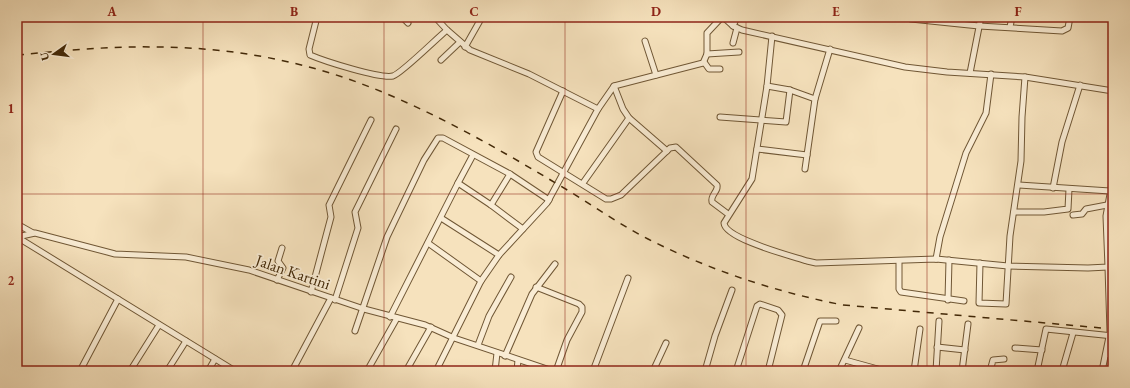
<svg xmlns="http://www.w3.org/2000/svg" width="1130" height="388" font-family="'EB Garamond',serif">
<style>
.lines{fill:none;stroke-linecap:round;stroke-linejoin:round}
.minor-casing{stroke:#705735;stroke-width:7}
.minor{stroke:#f9ecd4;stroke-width:5}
.rail{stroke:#432908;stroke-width:1.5;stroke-dasharray:7 7;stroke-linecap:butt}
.grid{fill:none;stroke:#8f2418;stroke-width:1;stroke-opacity:0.55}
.labels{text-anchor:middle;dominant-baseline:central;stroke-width:3.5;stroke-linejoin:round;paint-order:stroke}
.street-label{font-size:16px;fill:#432908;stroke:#f9ecd4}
.neatline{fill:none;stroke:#8f2418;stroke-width:1.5}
.grid-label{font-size:13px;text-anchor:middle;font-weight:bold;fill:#8f2418}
</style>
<rect width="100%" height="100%" fill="#f6e2bd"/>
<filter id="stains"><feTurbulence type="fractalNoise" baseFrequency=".005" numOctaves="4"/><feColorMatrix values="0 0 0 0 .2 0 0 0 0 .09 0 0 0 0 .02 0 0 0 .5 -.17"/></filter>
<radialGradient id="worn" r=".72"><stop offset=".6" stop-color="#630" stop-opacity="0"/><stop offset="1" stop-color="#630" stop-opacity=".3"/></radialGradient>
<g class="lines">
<g class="minor-casing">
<g id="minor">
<path d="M317,17l-8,32 1,6c14,6 70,24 83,21 9,-3 44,-38 54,-46"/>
<path d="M402,17l6,6"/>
<path d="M435,17l12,13 23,20 59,24 69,35"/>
<path d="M723,17l10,9 9,4 163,37 42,5 78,5 88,14"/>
<path d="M908,17l3,2 68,7 83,5 6,-3 2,-11"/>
<path d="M733,26l4,-9"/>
<path d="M1010,27l2,-10"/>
<path d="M772,36l-5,50 -15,93 -28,44c1,16 68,33 83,38l9,2 120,-4 72,7 80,2 20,-1 -2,-51 7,-38"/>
<path d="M645,41l11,34"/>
<path d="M733,43l4,-15"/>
<path d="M465,47l17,-30"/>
<path d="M707,54l32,-2"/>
<path d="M441,60l19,-18"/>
<path d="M704,62l5,7h11"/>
<path d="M970,73l11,-56"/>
<path d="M614,86l9,23 6,9 38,33"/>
<path d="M767,86l23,4 25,9"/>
<path d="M563,91l-27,61 2,5 68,42h5l10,-4 49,-47 6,-1 41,38c2,6 -7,10 -5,17l16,12"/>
<path d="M720,117l66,5 4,-32"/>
<path d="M757,149l50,6"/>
<path d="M805,169l10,-70 15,-50"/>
<path d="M458,183l15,-28"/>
<path d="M583,183l46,-65"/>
<path d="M1019,185l91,6"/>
<path d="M1053,188l9,-46 18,-57"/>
<path d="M491,205l19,-31"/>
<path d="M1014,212h30l24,-3 1,-20"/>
<path d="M1073,215l9,-1 4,-5 21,-4"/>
<path d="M441,218l58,37"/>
<path d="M17,224l16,9"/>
<path d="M17,237l18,-4 80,21 71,3 63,13 115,39 61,16 29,13 99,33"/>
<path d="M17,237l218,134"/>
<path d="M428,243l53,38"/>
<path d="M936,259l4,-22 26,-84 20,-40 5,-39"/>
<path d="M899,261v28l2,3 63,9"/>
<path d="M980,263l-1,40 27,1 4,-68 11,-75 1,-44 3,-40"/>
<path d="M277,280l6,-12 -5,-7 4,-13"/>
<path d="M536,287l43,17 3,3v5l-15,28 -11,31"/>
<path d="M311,292l20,-75 -2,-12 42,-85"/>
<path d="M335,300l23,-72 -3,-16 41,-83"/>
<path d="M948,300l1,-40"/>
<path d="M390,317l68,-134 33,22 32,24"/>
<path d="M355,331l32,-94 37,-77 14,-22h5l67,36 39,26"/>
<path d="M478,345l11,-29 22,-39"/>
<path d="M937,347l28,3"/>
<path d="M1015,348l27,2"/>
<path d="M1106,354l7,2"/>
<path d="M505,356l27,-62 23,-30"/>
<path d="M845,360l40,11"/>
<path d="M80,371l38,-72"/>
<path d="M130,371l29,-46"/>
<path d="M167,371l19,-30"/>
<path d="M208,371l7,-12"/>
<path d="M292,371l39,-73"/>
<path d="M367,371l30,-53"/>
<path d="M406,371l25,-44"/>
<path d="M436,371l45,-90 18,-26 48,-52 51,-94 16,-23 89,-23 4,-9v-21l15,-16"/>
<path d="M495,371l2,-18"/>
<path d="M517,371l1,-11"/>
<path d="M593,371l35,-93"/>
<path d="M653,371l13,-28"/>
<path d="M705,371l10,-35 17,-46"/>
<path d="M736,371l21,-65 3,-2 18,6 4,5 -14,56"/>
<path d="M803,371l17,-50h16"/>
<path d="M839,371l20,-43"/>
<path d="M914,371l6,-42"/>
<path d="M936,371l3,-50"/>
<path d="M962,371l6,-47"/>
<path d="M990,371l3,-11 11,-1"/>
<path d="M1037,371l9,-42 67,7"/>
<path d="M1062,371l11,-38"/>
<path d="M1102,371l8,-39 -2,-65h5"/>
</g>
</g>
<use href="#minor" class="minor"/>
<path class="rail" d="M17,55c45,-4 91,-9 137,-8 71,0 142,12 208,37 69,26 135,64 197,101 32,19 62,41 95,57 61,30 123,50 189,63l270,24"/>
</g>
<path class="grid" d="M203,17v354M384,17v354M565,17v354M746,17v354M927,17v354M17,194h1096"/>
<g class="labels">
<g class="street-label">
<text transform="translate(293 272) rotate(19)">Jalan Kartini</text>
</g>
</g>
<rect width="1130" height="388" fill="none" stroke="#f6e2bd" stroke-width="44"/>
<g transform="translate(54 54) rotate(256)" stroke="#f9ecd4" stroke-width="3" paint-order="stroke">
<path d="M0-3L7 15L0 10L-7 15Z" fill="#432908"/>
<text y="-6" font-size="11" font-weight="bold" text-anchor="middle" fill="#432908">U</text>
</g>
<rect x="22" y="22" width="1086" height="344" class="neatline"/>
<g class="grid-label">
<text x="112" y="16">A</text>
<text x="294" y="16">B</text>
<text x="474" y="16">C</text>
<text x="656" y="16">D</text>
<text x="836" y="16">E</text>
<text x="1018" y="16">F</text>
<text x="11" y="113">1</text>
<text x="11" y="285">2</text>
</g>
<rect width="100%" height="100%" filter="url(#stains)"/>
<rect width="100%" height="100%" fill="url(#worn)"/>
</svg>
